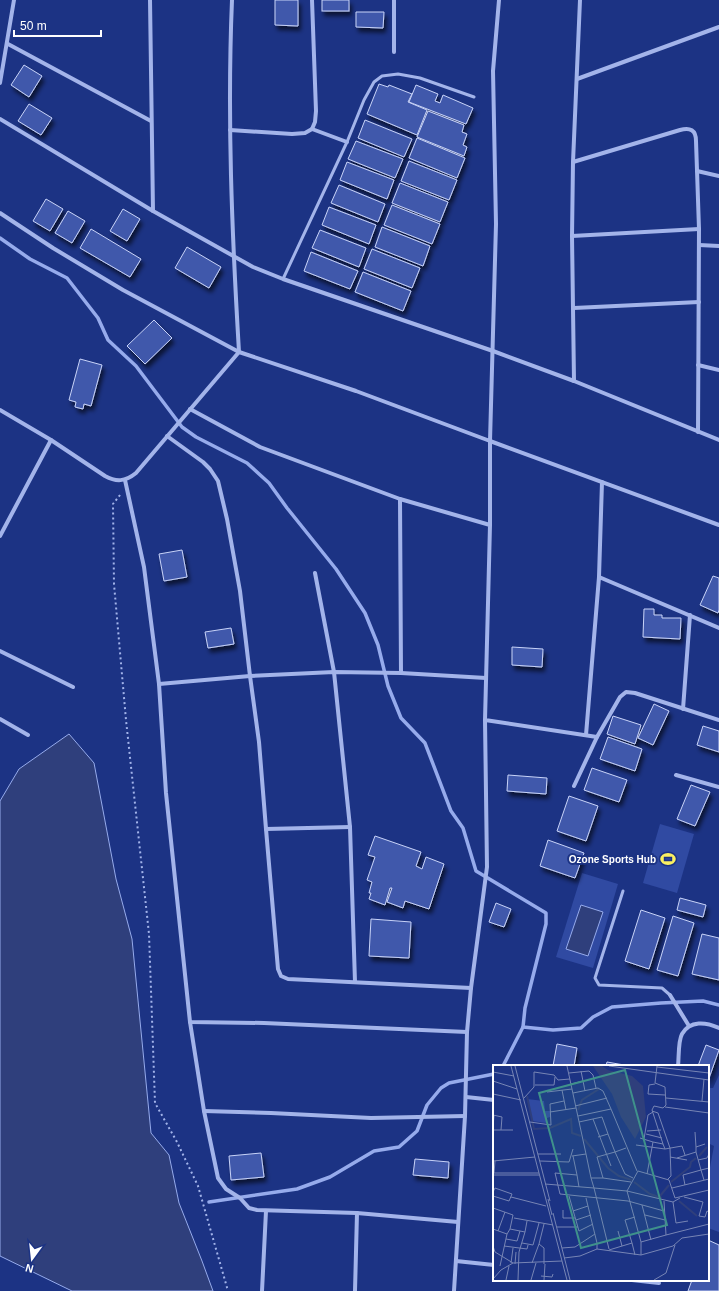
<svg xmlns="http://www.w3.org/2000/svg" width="719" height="1291" font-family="Helvetica,sans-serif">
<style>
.green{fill:#304aa2}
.water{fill:#2f3f7c;stroke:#96abec}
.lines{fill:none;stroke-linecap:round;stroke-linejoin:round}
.stream{stroke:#96abec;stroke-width:3.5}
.building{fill:#4058ab;stroke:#c8d3f8;filter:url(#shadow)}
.path{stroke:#a3b4ea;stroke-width:2;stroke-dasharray:2 3;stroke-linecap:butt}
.service{stroke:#a3b4ea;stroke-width:3}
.minor{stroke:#a3b4ea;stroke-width:4}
.labels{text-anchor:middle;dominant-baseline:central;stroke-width:4;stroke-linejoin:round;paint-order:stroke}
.poi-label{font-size:10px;font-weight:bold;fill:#fff;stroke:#1c3384;text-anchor:end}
.inset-river{fill:none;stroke:#2f3f7c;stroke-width:2}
.inset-road{fill:none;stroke:#7785b5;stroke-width:1}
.view{fill:#3f918b;fill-opacity:0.15;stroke:#3f918b;stroke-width:2}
.inset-edge{fill:none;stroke:#fff;stroke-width:2}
</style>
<defs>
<filter id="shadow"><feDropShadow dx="2.5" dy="4.5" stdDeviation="2" flood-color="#0009"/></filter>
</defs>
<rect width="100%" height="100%" fill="#1c3384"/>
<g class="green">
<path d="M660,824l34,10 -17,59 -34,-10z"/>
<path d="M582,873l36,11 -25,84 -37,-11z"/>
<path d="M719,1075v157l-11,-4v-50l6,-32 -6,-3v-55h5z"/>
</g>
<g class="water">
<path d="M69,734l25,29 22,116 16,60 19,194 18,22 10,48 23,58 11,30h-141l-72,-35v-455l19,-32z"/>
<path d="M581,905l22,7 -15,44 -22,-7z"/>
</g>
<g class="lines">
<g class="stream">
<path d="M0,238l30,21 37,19 31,40 10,22 28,26 46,61 14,10 51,26 22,20 18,25 49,61 29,44 13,32 10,41 13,32 24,25 26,68 12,17 13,43 70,42v11l-21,84 -2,19 30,3 28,-2 12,-11 19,-10 49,-4 42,-2 16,4"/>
<path d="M503,1066l20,-39"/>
<path d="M209,1202l88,-13 33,-12 44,-26 25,-4 18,-16 10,-26 14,-17 8,-5 45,-9"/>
</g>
</g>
<g class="building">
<path d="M275,0h23v26l-23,-1z"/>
<rect x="322" y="0" width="27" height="11"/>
<path d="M356,12h28l-1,16 -27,-1z"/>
<path d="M24,65l18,11 -13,21 -18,-12z"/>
<path d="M379,84l9,3 1,-2 23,9 -4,8 19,8 -10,25 -50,-21z"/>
<path d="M416,85l22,9 -3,7 5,2 3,-8 30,13 -7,16 -57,-22z"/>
<path d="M29,104l23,14 -11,17 -23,-14z"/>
<path d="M428,111l36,14 -2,7 5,2 -4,11 4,2 -3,9 -47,-19z"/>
<path d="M365,120l47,19 -8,18 -46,-19z"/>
<path d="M417,138l48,20 -8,20 -48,-20z"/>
<path d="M356,141l47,18 -8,19 -47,-19z"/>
<path d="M409,161l48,19 -8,20 -48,-19z"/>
<path d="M347,162l47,18 -7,19 -47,-19z"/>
<path d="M400,183l48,19 -8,20 -48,-19z"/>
<path d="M339,185l46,19 -7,18 -47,-19z"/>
<path d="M46,199l17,10 -13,22 -17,-10z"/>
<path d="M392,205l48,19 -8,20 -48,-19z"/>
<path d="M329,207l47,18 -7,19 -47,-19z"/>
<path d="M123,209l17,10 -13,22 -17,-10z"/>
<path d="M68,211l17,10 -13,22 -17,-10z"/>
<path d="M382,227l48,19 -7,20 -48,-19z"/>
<path d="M91,229l50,30 -11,18 -50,-29z"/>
<path d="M320,230l46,18 -7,19 -47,-19z"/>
<path d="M187,247l34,20 -12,21 -34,-20z"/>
<path d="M372,249l48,19 -8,20 -48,-19z"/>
<path d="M311,252l47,19 -8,18 -46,-18z"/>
<path d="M363,272l48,19 -8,20 -48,-19z"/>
<path d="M154,320l18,18 -27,26 -18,-18z"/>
<path d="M80,359l22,6 -11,41 -7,-2 -1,5 -8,-2 1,-5 -7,-2z"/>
<path d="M182,550l5,27 -23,4 -5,-27z"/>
<path d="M713,576l6,2v32l-1,3 -18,-8z"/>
<path d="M644,609h10v6h8v3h19l-1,21 -37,-2z"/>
<path d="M231,628l3,16 -26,4 -3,-16z"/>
<path d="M512,647l31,2 -1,18 -30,-2z"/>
<path d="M654,704l15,7 -16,34 -15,-7z"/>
<path d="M613,716l28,9 -6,19 -28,-10z"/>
<path d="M703,726l16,5v21l-22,-7z"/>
<path d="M608,737l34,12 -7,22 -35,-12z"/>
<path d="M592,768l35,12 -8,22 -35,-12z"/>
<path d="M508,775l39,3 -1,16 -39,-3z"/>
<path d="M691,785l19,7 -15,34 -18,-7z"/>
<path d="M569,796l29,10 -12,35 -29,-10z"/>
<path d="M375,836l46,16 -5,14 6,3 4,-12 18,7 -15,45 -24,-8 -2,7 -16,-6 5,-14h-2l-5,17 -16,-6 2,-6h-2l3,-11 -5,-2 8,-23 -7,-2z"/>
<path d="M548,840l36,13 -9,25 -35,-12z"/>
<path d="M680,898l26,7 -3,12 -26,-7z"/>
<path d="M496,903l15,6 -7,18 -15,-5z"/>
<path d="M641,910l24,8 -16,51 -24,-8z"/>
<path d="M673,916l21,7 -16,53 -21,-6z"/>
<path d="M371,919l40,3 -2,36 -40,-2z"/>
<path d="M702,934l17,4v42l-27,-6z"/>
<path d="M557,1044l20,4 -3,18h-21z"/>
<path d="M706,1045l13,5 -11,31v-15h-10z"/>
<path d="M607,1062l17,3 -1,1h-17z"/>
<path d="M261,1153l3,24 -33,3 -2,-24z"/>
<path d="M415,1159l34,3 -1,16 -35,-3z"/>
<path d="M708,1240l11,5v46h-31l4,-11h16z"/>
</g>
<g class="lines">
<path class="path" d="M120,495l-7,9 1,80 12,136 23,214 6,169 22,39 21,44 30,105"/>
<g class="service">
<path d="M283,279l64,-137 17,-42 10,-18 8,-6 16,-2 22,4 54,19"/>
<path d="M623,891l-28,87 4,7 63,3 8,7"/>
</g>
<g class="minor">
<path d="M150,0l3,211"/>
<path d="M394,0v52"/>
<path d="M8,44l143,77"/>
<path d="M577,79l142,-52"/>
<path d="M0,83l14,-83"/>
<path d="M0,119l153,92 100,56 30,12 210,72 81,30 145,59"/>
<path d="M312,129l35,13"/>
<path d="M230,130l62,4 13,-1 7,-4 3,-7 1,-11 -4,-111"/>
<path d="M573,162l107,-32c10,-3 16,0 16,11l3,88 -1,203"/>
<path d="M697,171l22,5"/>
<path d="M0,213l53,35 70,42 116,62 117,39 134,50 6,-217 -3,-153 6,-71"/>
<path d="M572,236l127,-7"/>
<path d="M699,245l20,1"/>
<path d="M574,308l125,-6"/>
<path d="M698,365l21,5"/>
<path d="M574,381l-2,-145 1,-74 7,-162"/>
<path d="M190,409l70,38 140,52"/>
<path d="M0,410l51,30 54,36c11,6 20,6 31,-3l103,-121c-7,-118 -12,-235 -7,-352"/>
<path d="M167,436l36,26 7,7 8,12 9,38 13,72 10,85 84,-4 67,1 -1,-174 90,26 -5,195 112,17"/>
<path d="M125,480l19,87 15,117 7,109 24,229 74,1 203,9"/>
<path d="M490,525v-84l229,84"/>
<path d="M0,536l51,-96"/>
<path d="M315,573l19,99 16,155 5,155"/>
<path d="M599,577l3,-95"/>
<path d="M0,651l73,36"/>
<path d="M401,673l85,5"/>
<path d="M159,684l91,-8 9,66 7,87 84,-2"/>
<path d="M683,709l7,-94"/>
<path d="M0,719l28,16"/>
<path d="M586,735l13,-158 120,51"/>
<path d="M676,775l43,12"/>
<path d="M574,786l23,-49 23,-40 6,-5 9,1 84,27"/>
<path d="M266,829l12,140 3,7 7,3 183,9"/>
<path d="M670,995l19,31"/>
<path d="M190,1022l14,89 14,67 8,11 14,9 9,10 8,2 100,3 101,9"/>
<path d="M678,1066c1,-8 0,-25 4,-32 8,-14 24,-12 37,-6"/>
<path d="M466,1097l28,3"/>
<path d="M204,1111l67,2 100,5 94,-2"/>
<path d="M456,1261l38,4"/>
<path d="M632,1280l27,3"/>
<path d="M262,1291l4,-80"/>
<path d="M355,1291l2,-78"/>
<path d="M454,1291l11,-175 2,-84 4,-44 16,-121 -2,-147"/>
</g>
</g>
<defs>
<g id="stadium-bare" transform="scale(1.2)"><path d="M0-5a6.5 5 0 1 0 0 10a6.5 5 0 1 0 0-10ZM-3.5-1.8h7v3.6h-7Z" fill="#fbf061" stroke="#1c3384" stroke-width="2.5" paint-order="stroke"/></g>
</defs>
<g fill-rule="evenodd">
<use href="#stadium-bare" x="668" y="859"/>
</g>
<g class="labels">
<g class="poi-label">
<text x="656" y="859">Ozone Sports Hub</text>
</g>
</g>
<g transform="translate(493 1065)">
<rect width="216" height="216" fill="#1c3384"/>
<path d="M34,34l17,2 1,10h5v6l-3,1 -1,5 -14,-2z" fill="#304aa2"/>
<path d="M100,1h9l6,4 24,6 11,10 3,31 -11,22 -14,-22 -9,-23z" fill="#2f3f7c"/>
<path class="inset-river" d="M34,31l7,33 16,-1 21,-9 1,14 9,3M85,45l4,-10 17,-11M91,74l24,29 11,8 13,4M206,91l8,-9M141,117l16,12 12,4M178,117l19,-15 1,-5 5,-4M167,131l9,-11M186,136l18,15"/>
<path class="inset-road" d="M18,1l56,214M22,1l35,135M74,1l19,88M116,1l100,14M164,2l52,6M88,6l4,20M0,7l21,4M76,8l20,-2 4,4 3,13M0,16l24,8M78,19l12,-3M162,19l-6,1 -1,9 17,1M42,20h19l1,-8M69,25l4,20M54,27l25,-3M80,28l25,-5 5,3 8,18M0,29l28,6M31,33l10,-11v-15l20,3 4,5 12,-1M173,33l43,4M209,36l2,-22M82,41l32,-8M172,42l44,6M159,46l6,2 12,35 1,28 -4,4M57,47l26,-4M0,50l9,2 -1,13M85,51l33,-7 26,62M100,54l18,47M37,57l21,3 -1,-21 14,-3M86,57l23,-5 6,17M0,62l1,-12M0,65h20M154,66l14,-1M202,67l1,15M153,69l16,4M105,72l10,-3 7,18 11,-4M147,73l13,4M151,74l4,-24 5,-3M170,79l2,5 17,-3 3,9M143,80l29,4M0,86v10l42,-4M203,87v-5l9,-3M45,89h23M79,91l14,-2 5,24h12l-6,-21 18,-5 10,22 8,4M80,91l4,19 -22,-2 5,21 68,7 36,10M177,92l17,3M184,93l19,-6 5,18 8,-2M205,95l9,-2 2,-4M47,96l29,1 4,-13M0,108h46M1,108l1,-12M154,109l6,-32 10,2 -11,-34 2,-4 9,2 3,-3 -1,-18 -10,-4 2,-17M0,110h46M84,110l2,12M110,113l28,4M52,119l49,4 -3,-10M192,120l-2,-10 18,-5 3,10M179,123l37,-9M216,125l-34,8 -6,-18 -31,-9 -11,20 14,51v13l32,-9 9,-8 27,-4M0,127l2,-4 17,6 -3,7 -16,-5M76,131l10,35 14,-7M18,132l35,9M191,132l19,5 -4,14 6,1 2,-6 2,1M93,133l11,45v6M55,134l4,16M180,137l3,21 12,-2M149,140l9,35M0,143l20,7 -3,14M70,145v8h12M80,146l15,-5M60,148l17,67M152,150l20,5M21,153l39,7M83,155l15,-5M51,159l-5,20 5,4v16M64,162h21M0,164l14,5 3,-5 15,3 2,-11M5,166l7,-19M125,166l4,15M173,170l43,-11M13,174l11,2 3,-10M148,177l25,-7 -2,-34M29,178l11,2 6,-22M139,178l3,12M0,181l2,6 18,11 49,-2M11,181l23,3 1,-4M69,183l13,-1 20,-13M116,184l-15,-61 33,3 46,11 7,-4M116,185l23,-7 -7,-23 10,-3M71,193l16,-2 17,-7 44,6M18,198l2,-15M39,198l7,-19M22,199l1,-12M7,201l7,-32M48,211l11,1 1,-3M0,214l8,-9 12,-7M13,215l3,-14M25,215l1,-28 6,-20M38,215l5,-17M51,215l1,-16M161,215l12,-7 9,-28"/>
<path class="view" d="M132,5l42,155 -86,23 -42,-155z"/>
<rect width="216" height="216" class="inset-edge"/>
</g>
<g transform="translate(32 1259) rotate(195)" stroke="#1c3384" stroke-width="3" paint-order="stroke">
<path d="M0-3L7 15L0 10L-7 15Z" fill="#ffffff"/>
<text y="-6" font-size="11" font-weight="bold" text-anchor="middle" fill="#ffffff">N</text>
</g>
<path d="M14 30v6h87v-6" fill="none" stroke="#ffffff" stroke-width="2"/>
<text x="20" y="30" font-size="12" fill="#ffffff" stroke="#1c3384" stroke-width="3" paint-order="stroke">50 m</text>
</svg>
